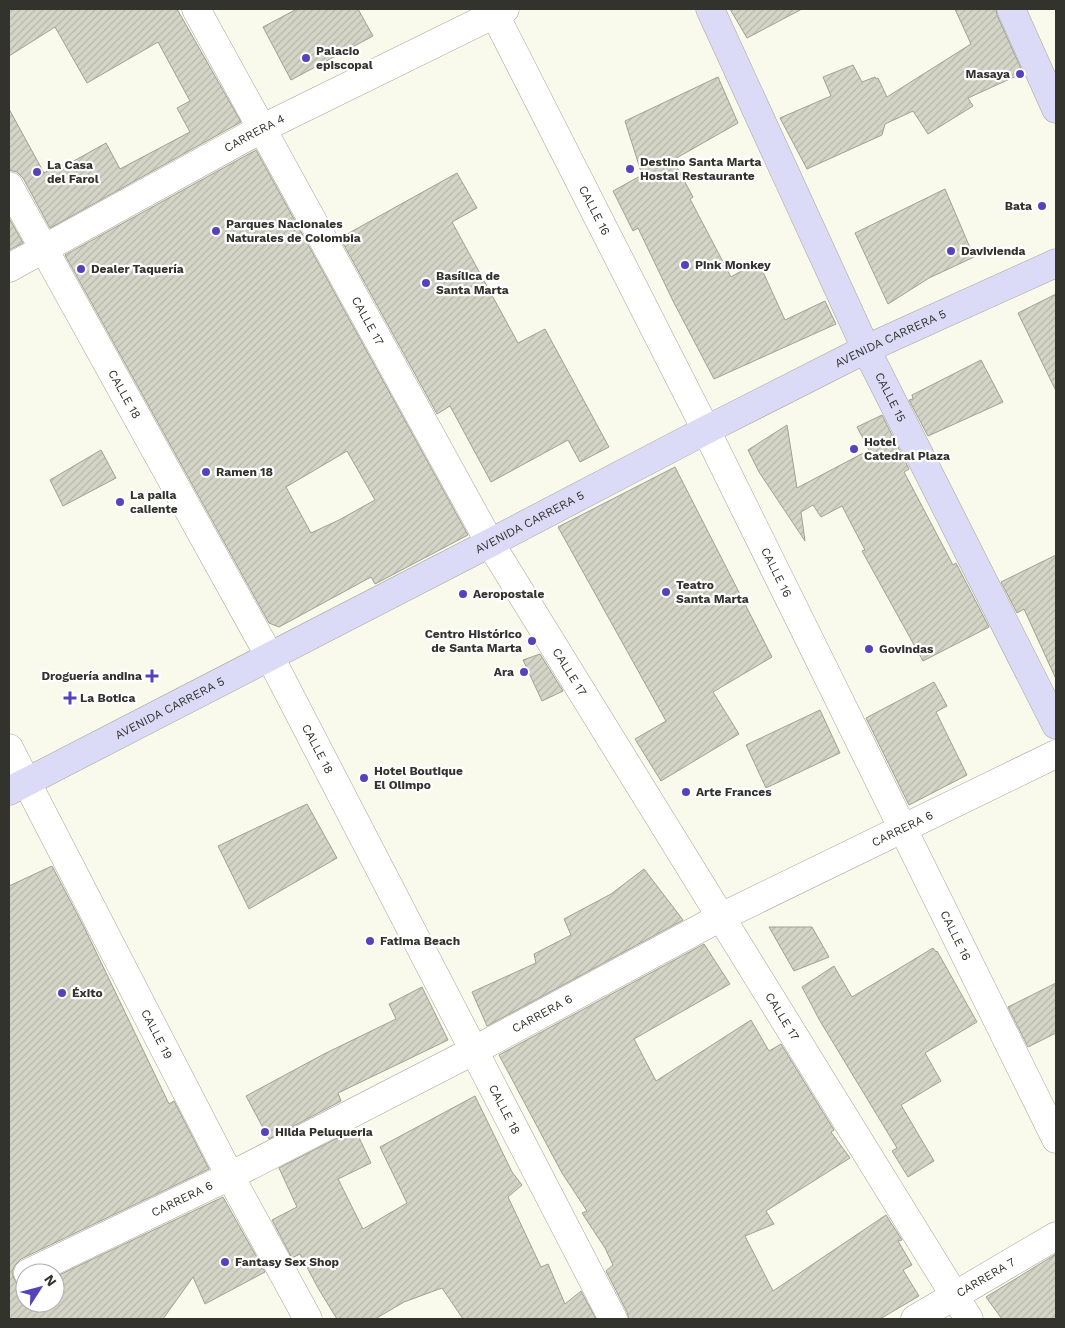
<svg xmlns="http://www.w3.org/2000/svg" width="1065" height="1328" font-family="'Work Sans',sans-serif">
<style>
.building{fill:url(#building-hatch);stroke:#a0a194;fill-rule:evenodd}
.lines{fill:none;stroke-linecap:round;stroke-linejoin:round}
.street-casing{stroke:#a4a698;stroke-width:29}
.secondary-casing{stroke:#a4a698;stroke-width:29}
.street{stroke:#fff;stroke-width:28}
.secondary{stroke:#dcdbf7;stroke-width:28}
.poi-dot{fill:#5543bb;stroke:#fff;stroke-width:2}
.labels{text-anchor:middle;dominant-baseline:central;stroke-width:4.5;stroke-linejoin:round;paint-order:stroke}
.poi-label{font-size:12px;font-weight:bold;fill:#32332d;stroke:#fff;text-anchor:start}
.street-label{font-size:12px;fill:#32332d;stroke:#fff}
</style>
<defs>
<pattern id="building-hatch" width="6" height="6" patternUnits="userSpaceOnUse" patternTransform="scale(1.25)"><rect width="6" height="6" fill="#d4d5c7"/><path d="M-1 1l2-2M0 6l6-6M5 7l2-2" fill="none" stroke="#b6b7ab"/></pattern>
</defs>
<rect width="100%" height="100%" fill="#f9faec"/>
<g class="building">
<path d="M9,9h168l64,113 -191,106 -27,-50 -6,-6 -8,-2v-61l35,64 17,-10 2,4 43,-24 14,26 70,-37 -13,-24 13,-7 -32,-59 -71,41 -32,-56 -46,29z"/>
<path d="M297,9h61l15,27 -82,44 -28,-53z"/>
<path d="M730,9h72l-55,29z"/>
<path d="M955,9h41l1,6 26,58 -55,25 5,8 -45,28 -15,-23 -28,13 -3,11 -75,34 -27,-51 51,-22 -8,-19 30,-12 9,17 13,-5 1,2 2,-1 9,19 84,-53z"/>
<path d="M718,77l20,46 -65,37 20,37 -3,2 41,78 27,-16 27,59 40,-19 11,23 -122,55 -41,-78 -35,-73 -5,3 -20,-40 29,-16 -17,-54z"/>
<path d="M256,150l212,385 -93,49 -4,-7 -92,50 -10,-4 -204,-368zM347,451l28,49 -36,20 -28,13 -25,-46z"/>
<path d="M457,173l20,35 -25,14 66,121 27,-14 64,118 -29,15 -12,-22 -77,42 -41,-76 -13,8 -97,-176z"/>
<path d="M945,189l29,68 -45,21 -41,26 -33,-71z"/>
<path d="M9,218l14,25 -14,7z"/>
<path d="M1056,294v97l-38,-78z"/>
<path d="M981,360l22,42 -75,34 -19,-36 4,-1 -1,-4z"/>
<path d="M882,415l27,54 -5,3 49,93 3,-2 33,64 -66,34 -61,-110 3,-1 -23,-44 -21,11 -8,-12 -12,7 4,29 -46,-69 -11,-22 39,-25 10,63 72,-38 -12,-23z"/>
<path d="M101,450l15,28 -53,28 -13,-26z"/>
<path d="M675,467l97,190 -59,35 26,42 -78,47 -26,-42 31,-18 -108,-194z"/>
<path d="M1056,555v124l-32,-70 -7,4 -16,-31z"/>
<path d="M540,654l23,37 -21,10 -19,-41z"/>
<path d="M934,682l13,24 -11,6 31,63 -58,30 -43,-87z"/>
<path d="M820,710l20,43 -74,35 -20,-43z"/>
<path d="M307,804l30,54 -88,51 -31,-63z"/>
<path d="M52,866l33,63 84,175 5,-3 35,68 -188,90 -6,6 -3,7 2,7 5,7 6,2v15h30v-26l168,-80 42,75 -60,32 -12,-27 -30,42h-154v-433z"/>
<path d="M644,869l39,51 -196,106 -15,-34 64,-29 -2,-9 37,-19 -7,-16 47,-25z"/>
<path d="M769,927h43l17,30 -35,14z"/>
<path d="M704,944l26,40 -96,55 22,42 95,-61 18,31 12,-7 53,86 -3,2 19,26 -84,53 8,13 -29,12 28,55 113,-76 16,25 -4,1 14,24 -9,5 16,26 -39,23h-251l-2,-7 -21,-41 7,-6 -8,-17 -23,-35 5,-2 -25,-38 -63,-118z"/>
<path d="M933,948l3,4 1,-1 40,71 -52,31 16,28 -40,24 33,56 -26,16 -16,-26 5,-3 -77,-127 -18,-34 32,-21 18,31z"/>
<path d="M1056,983v50l-28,14 -20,-40z"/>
<path d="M422,987l26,53 -110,53 3,8 -72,38 -23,-43 78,-42 72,-35 -7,-15z"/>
<path d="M475,1096l37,76 10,13 -14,12 33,70 7,-3 17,40 16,-13 15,28h-133l-21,-31 -38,14 -29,17h-38l-19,-31 -18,-34 -8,4 -20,-38 25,-13 -18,-39 76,-39 16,34 -33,16 25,50 44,-26 -27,-56z"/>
<path d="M1056,1254v65h-54l-16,-22z"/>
</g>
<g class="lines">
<g class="street-casing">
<g id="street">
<path id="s1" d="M196,9l294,534 479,776"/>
<path id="s2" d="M492,9l214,421 350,709"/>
<path id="s3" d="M9,186l261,471 343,662"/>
<path id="s4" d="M9,268l254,-140 242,-119"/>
<path id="s5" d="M9,748l221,428 78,143"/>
<path id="s6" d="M28,1273l202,-97 243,-125 248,-134 335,-163"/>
<path id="s7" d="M915,1319l141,-83"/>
</g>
</g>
<g class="secondary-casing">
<g id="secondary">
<path id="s8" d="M710,9l156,340 190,376"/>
<path d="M1011,9l45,100"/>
<path id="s9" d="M9,791l481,-248 216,-113 160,-81 190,-86"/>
</g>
</g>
<use href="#street" class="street"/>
<use href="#secondary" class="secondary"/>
</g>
<g class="poi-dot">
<circle cx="306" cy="58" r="5"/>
<circle cx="1020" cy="74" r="5"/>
<circle cx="630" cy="169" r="5"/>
<circle cx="37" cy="172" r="5"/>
<circle cx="1042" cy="206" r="5"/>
<circle cx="216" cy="231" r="5"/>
<circle cx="951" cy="251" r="5"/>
<circle cx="685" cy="265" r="5"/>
<circle cx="81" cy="269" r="5"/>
<circle cx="426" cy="283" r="5"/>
<circle cx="854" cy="449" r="5"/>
<circle cx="206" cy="472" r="5"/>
<circle cx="120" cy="502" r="5"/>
<circle cx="666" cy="592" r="5"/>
<circle cx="463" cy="594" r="5"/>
<circle cx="532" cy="641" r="5"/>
<circle cx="869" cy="649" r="5"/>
<circle cx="524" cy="672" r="5"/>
<path d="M149.5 668.5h5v5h5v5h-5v5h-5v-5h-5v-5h5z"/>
<path d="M67.5 690.5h5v5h5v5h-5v5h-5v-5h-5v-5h5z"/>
<circle cx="364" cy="778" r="5"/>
<circle cx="686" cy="792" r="5"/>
<circle cx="370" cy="941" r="5"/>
<circle cx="62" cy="993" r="5"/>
<circle cx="265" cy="1132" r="5"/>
<circle cx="225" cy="1262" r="5"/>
</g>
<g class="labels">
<g class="poi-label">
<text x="316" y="51">Palacio<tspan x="316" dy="14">episcopal</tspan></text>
<text x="1010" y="74" text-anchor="end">Masaya</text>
<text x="640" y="162">Destino Santa Marta<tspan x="640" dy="14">Hostal Restaurante</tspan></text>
<text x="47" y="165">La Casa<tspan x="47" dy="14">del Farol</tspan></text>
<text x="1032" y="206" text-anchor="end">Bata</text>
<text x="226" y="224">Parques Nacionales<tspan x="226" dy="14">Naturales de Colombia</tspan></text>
<text x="961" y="251">Davivienda</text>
<text x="695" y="265">Pink Monkey</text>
<text x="91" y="269">Dealer Taquería</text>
<text x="436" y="276">Basílica de<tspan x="436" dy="14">Santa Marta</tspan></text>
<text x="864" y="442">Hotel<tspan x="864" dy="14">Catedral Plaza</tspan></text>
<text x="216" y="472">Ramen 18</text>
<text x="130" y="495">La paila<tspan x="130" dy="14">caliente</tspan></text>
<text x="676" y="585">Teatro<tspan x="676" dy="14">Santa Marta</tspan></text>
<text x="473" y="594">Aeropostale</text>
<text x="522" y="634" text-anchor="end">Centro Histórico<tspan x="522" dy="14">de Santa Marta</tspan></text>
<text x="879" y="649">Govindas</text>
<text x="514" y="672" text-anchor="end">Ara</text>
<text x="142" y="676" text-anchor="end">Droguería andina</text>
<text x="80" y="698">La Botica</text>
<text x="374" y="771">Hotel Boutique<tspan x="374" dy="14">El Olimpo</tspan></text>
<text x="696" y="792">Arte Frances</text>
<text x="380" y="941">Fatima Beach</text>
<text x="72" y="993">Éxito</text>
<text x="275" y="1132">Hilda Peluqueria</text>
<text x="235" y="1262">Fantasy Sex Shop</text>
</g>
<g class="street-label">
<text stroke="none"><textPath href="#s4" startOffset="280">CARRERA 4</textPath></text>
<text stroke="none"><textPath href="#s2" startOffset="226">CALLE 16</textPath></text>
<text stroke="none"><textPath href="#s1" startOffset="356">CALLE 17</textPath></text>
<text stroke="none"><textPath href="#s9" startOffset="991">AVENIDA CARRERA 5</textPath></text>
<text stroke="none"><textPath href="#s3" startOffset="238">CALLE 18</textPath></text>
<text stroke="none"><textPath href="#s8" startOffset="428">CALLE 15</textPath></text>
<text stroke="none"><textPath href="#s9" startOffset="586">AVENIDA CARRERA 5</textPath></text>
<text stroke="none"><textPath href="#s2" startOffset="631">CALLE 16</textPath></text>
<text stroke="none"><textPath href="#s1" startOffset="761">CALLE 17</textPath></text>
<text stroke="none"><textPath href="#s9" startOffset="181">AVENIDA CARRERA 5</textPath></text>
<text stroke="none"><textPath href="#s3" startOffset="642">CALLE 18</textPath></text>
<text stroke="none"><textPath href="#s6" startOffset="981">CARRERA 6</textPath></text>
<text stroke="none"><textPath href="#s2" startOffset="1036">CALLE 16</textPath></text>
<text stroke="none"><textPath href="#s6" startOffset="576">CARRERA 6</textPath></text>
<text stroke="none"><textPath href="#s1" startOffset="1166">CALLE 17</textPath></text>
<text stroke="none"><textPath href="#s5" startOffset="322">CALLE 19</textPath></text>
<text stroke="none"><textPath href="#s3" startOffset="1048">CALLE 18</textPath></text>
<text stroke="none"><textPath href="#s6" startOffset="171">CARRERA 6</textPath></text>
<text stroke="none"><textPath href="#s7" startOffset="82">CARRERA 7</textPath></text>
</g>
</g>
<rect width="1065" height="1328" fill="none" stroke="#32332d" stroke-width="20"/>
<g transform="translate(40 1288) rotate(54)"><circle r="24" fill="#ffffff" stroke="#adadab"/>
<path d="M0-4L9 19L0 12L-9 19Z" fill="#5543bb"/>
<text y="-8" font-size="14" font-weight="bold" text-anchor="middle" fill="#32332d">N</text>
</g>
</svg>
